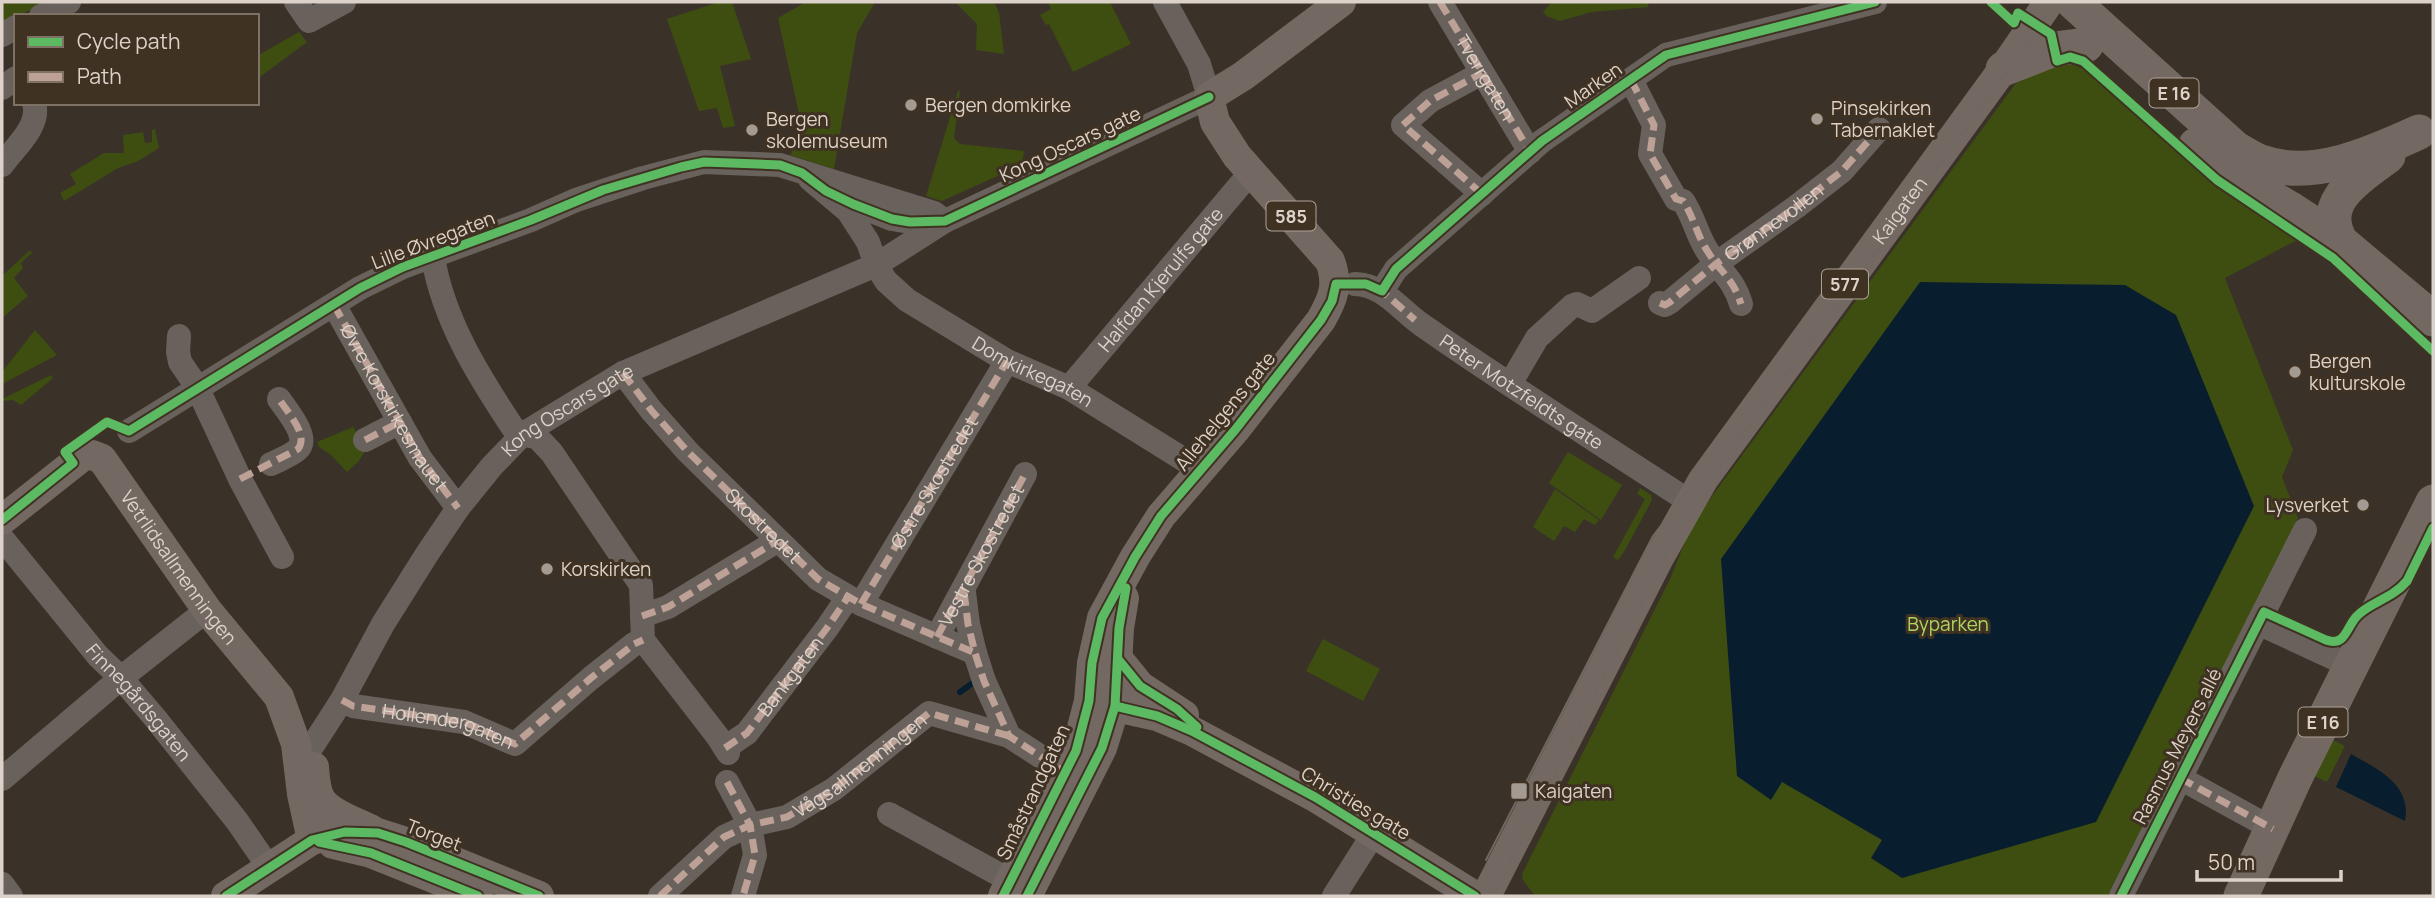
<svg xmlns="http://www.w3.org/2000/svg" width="2435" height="898" font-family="Manrope,sans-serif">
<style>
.green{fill:#3d4e10}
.water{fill:#081e2e}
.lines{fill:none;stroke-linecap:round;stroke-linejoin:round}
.stream{stroke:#081e2e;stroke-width:6}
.minor{stroke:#69625c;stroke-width:24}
.major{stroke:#736962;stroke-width:30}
.highway{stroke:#746862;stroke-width:35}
.tram{stroke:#6f6962;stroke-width:2}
.quiet{stroke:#bda197;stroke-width:7;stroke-dasharray:14 7;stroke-linecap:butt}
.cycleway-casing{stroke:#403223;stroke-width:13}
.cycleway{stroke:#5cba63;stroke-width:9}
.poi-dot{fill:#a39a91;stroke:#403223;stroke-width:2.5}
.labels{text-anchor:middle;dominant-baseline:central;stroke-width:6;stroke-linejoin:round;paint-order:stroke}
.shield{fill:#403223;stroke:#ada297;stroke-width:2}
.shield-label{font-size:18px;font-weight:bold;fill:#dcd2c9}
.street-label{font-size:19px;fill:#dcd2c9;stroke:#403223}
.poi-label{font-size:19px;fill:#dcd2c9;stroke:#403223;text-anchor:start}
.park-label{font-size:19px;fill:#acd461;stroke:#403223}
</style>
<rect width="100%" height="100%" fill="#3a3229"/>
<g class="green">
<path d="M2,2h44c-15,8 -30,14 -44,24z"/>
<path d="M719,2h13l19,57 -31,7 15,60 -12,2 -6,-20 -18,3 -32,-92z"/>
<path d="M806,2h69l-18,31 -23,136 -44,-14 13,-23 -25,-114z"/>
<path d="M955,2h39l5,10 5,42 -28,-4 1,-26z"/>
<path d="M1048,2h62l21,42 -58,28 -24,-48 -3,1 -6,-10 11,-6z"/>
<path d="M1552,2h97l-1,5 -56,5 -32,9 -14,-5 -3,-4z"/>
<path d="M299,32l8,10 -50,37v-23z"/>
<path d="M2063,65h11l13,6 108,97 104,71 -74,39 68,172 -11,27 16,41 -187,378h-576l-12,-16 -1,-6 148,-295 23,-57 323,-439 34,-15z"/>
<path d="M958,91h2l-6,47 6,6 64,7 -2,14 -80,36 -16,-5z"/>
<path d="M155,129l4,19 -21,13 -20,7 -54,33 -4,-8 16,-9 -6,-10 34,-21h20l-1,-18 20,-3 2,11 7,-1v-12z"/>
<path d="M29,251l4,1 -12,11 2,5 -9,10 14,18 -26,22v-42z"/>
<path d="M35,330l22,25 -55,29v-12z"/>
<path d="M51,375l2,3 -32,27 -8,-5 -11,1v-2z"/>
<path d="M353,427l14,21 -9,14 -11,10 -16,-17 -12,-8 -2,-5z"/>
<path d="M1568,452l54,33 -21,35 -52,-37z"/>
<path d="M1640,488l11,7 1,5 -28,52 -6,8 -5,-3 32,-58 -8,-5z"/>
<path d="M1555,489l44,31 -4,5 -11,-6 -9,13 -11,-6 -10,15 -21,-14z"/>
<path d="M1323,639l57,30 -17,32 -57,-30z"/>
<path d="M2333,740l12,6 -18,36 -17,-8z"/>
</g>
<g class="water">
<path d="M1920,282l205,3 51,30 78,191 -158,316 -194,56 -31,-20 11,-18 -100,-58 -11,18 -34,-24 -16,-217z"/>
<path d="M2351,754c27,15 61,31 54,67l-69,-34z"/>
</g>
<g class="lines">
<path class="stream" d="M960,692l17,-12"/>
<g class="minor">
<path d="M296,2l13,19 35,-19"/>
<path id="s1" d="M1440,2l90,150"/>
<path d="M41,16l28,-14"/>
<path d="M2,35l14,-8"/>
<path d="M1631,80l23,45 -4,29 26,45 7,2c11,16 14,35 25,51 13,21 25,26 33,52"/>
<path d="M2,88l14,-10"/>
<path d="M2,165c12,-17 39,-39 32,-62"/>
<path id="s2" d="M810,179l38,32 20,31 8,23 10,16 21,19 100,61 62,27 130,81"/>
<path d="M1482,194l-79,-69 27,-24 52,-28"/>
<path d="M839,198l53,21 18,3 25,-2"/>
<path d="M433,258c11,63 45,117 80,170l10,6 15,4 14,15 89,132 2,55 75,97 10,16"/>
<path id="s3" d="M1355,284c29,1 45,26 67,41 87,61 178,118 268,177"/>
<path d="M1382,291l14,-22 146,-128 124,-86 209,-53"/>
<path id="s4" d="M1660,303l5,2 5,-3 47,-39 79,-56 46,-36 37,-42"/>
<path d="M334,305l86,153 38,50"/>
<path d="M179,336l-1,16 2,10 17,25 43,92 42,78"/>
<path d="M623,373l28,37 37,42 130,127 43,25 114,49"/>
<path d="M1510,384l27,-46 35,-32 5,-2 15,7 47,-33"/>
<path id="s5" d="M1069,388l182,-216"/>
<path d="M129,431l231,-143 43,-21 128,-47 45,-20 67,-22 61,-16 76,3 154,48 11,8"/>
<path d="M365,440l35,-18"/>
<path d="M271,464c8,-4 19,-8 26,-14 14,-12 -10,-39 -18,-51"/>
<path id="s6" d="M2,538l96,118 23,22 34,40 82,103 33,48"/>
<path d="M964,592l4,32 7,29 9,28 25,55 57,37"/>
<path id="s7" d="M861,604l146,-243"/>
<path d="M642,616l26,-9 109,-66"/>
<path d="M2258,623l93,43"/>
<path id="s8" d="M937,637l88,-163"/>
<path d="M342,700l11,6 111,16 51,22 76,-66 43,-34 9,-4"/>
<path id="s9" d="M313,745l29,-45 41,-76 44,-70 31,-46 34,-42 31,-32 100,-61 253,-108 69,-44 264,-124 -10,-33 -34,-62"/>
<path d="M725,748l22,-15 80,-105 21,-31"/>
<path d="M2180,778l93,51"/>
<path d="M2,779l119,-101 86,-68"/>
<path d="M727,782l23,43 5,30 -12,41"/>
<path d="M889,814l122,67"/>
<path d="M2,884l9,12"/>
<path d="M660,896l64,-59 26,-12 37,-8 47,-28 95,-76 80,23"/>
<path d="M1334,896l40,-63"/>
<path d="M2121,896l184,-366"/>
</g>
<g class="major">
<path id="s10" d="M2,520l81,-64 9,-1 10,4 105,151 72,87 17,47 6,50 10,46"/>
<path d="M1118,659l22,27 44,29"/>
<path d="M1089,701l68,15 35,15 123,66 160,99"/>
<path d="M314,767c1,11 1,25 8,34 10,14 35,21 50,29"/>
<path d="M333,844l38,9 107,43"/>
<path d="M226,896l86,-56 33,-8 33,1 28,9 133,54"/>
<path d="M1003,896l73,-145 13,-50 3,-38 10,-45 33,-61 26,-41 74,-86 86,-110c12,-21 18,-35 9,-59l-93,-105 -22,-34 -6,-25 34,-21 98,-74"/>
<path d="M1027,896l75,-148 13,-42 4,-78 5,-30"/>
<path id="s11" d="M1486,896l174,-340 43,-76 300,-411 46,-67"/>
</g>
<g class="highway">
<path d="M2073,2l163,147c8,4 16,10 25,13 51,19 112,-9 158,-30"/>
<path d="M2003,69l51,-20 32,-4"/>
<path d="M2196,145l28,25 65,38 52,34"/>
<path d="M2388,156c-29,22 -71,45 -47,86l92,77"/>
<path d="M2241,896l54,-118 138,-276"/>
</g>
<g class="tram">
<path d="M1486,860l167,-324 45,-58"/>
<path d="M1492,896l191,-374 24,-39 294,-402 54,-79"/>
</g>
<g class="quiet">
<path d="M1440,2l90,150"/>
<path d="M1631,80l23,45 -4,29 26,45 7,2c11,16 14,35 25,51 13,21 25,26 33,52"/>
<path d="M1482,194l-79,-69 27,-24 52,-28"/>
<path d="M1376,288l6,3 33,29"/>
<path d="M1660,303l5,2 5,-3 47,-39 79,-56 46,-36 37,-42"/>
<path id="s12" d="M334,305l86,153 38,50"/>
<path id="s13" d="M623,373l28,37 37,42 130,127 43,25 114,49"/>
<path d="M365,440l35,-18"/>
<path d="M240,479l58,-30c11,-14 -10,-36 -19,-50"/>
<path d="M964,592l4,32 7,29 9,28 25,55 57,37"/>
<path d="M861,604l146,-243"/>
<path d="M642,616l26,-9 109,-66"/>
<path d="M937,637l88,-163"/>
<path id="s14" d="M342,700l11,6 111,16 51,22 76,-66 43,-34 9,-4"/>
<path id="s15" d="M725,748l22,-15 80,-105 21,-31"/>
<path d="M2180,778l93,51"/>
<path d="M727,782l23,43 5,30 -12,41"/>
<path id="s16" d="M660,896l64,-59 26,-12 37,-8 47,-28 95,-76 80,23"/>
</g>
<g class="cycleway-casing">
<g id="cycleway">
<path d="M1991,2l23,21 4,-10 33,21 6,27 13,-4 13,4 134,119 116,78 100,93"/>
<path d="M2,520l71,-57 -8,-11 42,-30 22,9 231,-143 43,-21 128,-47 72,-30 78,-23 23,-5 76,3 22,8 24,18 27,13 39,15 18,3 35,-1 264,-124"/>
<path d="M1118,659l22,27 37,23 20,18"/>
<path d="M1115,706l42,10 35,15 123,66 160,99"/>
<path d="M319,842l52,11 107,43"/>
<path d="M226,896l86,-56 33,-8 33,1 28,9 133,54"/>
<path d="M1003,896l73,-145 13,-50 3,-38 10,-45 33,-61 26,-41 74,-86 86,-110 11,-19 4,-17h30l16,7 14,-22 146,-128 124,-86 209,-53"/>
<path d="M1027,896l75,-148 13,-42 4,-78 7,-40"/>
<path d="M2121,896l143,-284 62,28c20,7 20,-13 31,-24 13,-14 35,-17 50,-35l26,-53"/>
</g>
</g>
<use href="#cycleway" class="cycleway"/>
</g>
<g class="poi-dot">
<circle cx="911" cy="105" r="7"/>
<circle cx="1817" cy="119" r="7"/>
<circle cx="752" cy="130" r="7"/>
<circle cx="2295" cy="372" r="7"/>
<circle cx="2363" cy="505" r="7"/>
<circle cx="547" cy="569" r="7"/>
<rect x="1510" y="782" width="18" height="18" rx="3.5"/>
</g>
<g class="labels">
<g class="shield">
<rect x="2149.5" y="78.5" width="49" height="29" rx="5"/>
<rect x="1266.5" y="201.5" width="49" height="29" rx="5"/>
<rect x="1822" y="269.5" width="46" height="29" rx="5"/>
<rect x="2298.5" y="707.5" width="49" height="29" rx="5"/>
</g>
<g class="shield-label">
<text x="2174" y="93">E 16</text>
<text x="1291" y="216">585</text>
<text x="1845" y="284">577</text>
<text x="2323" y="722">E 16</text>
</g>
<g class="street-label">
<text stroke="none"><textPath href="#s1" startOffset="88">Tverrgaten</textPath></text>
<text transform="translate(1593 85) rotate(-35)">Marken</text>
<text transform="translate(1070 144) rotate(-25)">Kong Oscars gate</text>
<text stroke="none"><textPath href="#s11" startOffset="803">Kaigaten</textPath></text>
<text stroke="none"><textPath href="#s4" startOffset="142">Grønnevollen</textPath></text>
<text transform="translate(433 240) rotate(-21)">Lille Øvregaten</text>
<text stroke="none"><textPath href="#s5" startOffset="142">Halfdan Kjerulfs gate</textPath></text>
<text stroke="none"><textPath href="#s2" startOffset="303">Domkirkegaten</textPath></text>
<text stroke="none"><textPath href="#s3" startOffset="200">Peter Motzfeldts gate</textPath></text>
<text stroke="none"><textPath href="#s12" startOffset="119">Øvre Korskirkesmauet</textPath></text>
<text transform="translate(1225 411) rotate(-51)">Allehelgens gate</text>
<text stroke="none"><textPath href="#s9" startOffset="427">Kong Oscars gate</textPath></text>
<text stroke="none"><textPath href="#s7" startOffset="142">Østre Skostredet</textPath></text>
<text stroke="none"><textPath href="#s13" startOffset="208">Skostredet</textPath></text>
<text stroke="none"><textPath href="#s8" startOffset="93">Vestre Skostredet</textPath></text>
<text stroke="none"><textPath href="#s10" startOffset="256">Vetrlidsallmenningen</textPath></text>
<text stroke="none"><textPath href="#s15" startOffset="98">Bankgaten</textPath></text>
<text stroke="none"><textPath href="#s6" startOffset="214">Finnegårdsgaten</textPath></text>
<text stroke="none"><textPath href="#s14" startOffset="110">Hollendergaten</textPath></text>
<text transform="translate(2177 746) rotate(-63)">Rasmus Meyers allé</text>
<text stroke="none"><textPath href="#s16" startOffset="243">Vågsallmenningen</textPath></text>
<text transform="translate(1033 792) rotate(-65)">Småstrandgaten</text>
<text transform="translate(1356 803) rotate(31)">Christies gate</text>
<text transform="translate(434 835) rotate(21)">Torget</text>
</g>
<g class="poi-label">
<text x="925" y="105">Bergen domkirke</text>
<text x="1831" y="108">Pinsekirken<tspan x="1831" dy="22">Tabernaklet</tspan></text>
<text x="766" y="119">Bergen<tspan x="766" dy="22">skolemuseum</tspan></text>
<text x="2309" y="361">Bergen<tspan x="2309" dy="22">kulturskole</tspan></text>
<text x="2349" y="505" text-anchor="end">Lysverket</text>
<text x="561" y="569">Korskirken</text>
<text x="1535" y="791">Kaigaten</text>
</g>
<g class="park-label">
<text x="1948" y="624">Byparken</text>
</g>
</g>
<rect width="2435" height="898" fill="none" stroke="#dcd2c9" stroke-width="7"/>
<rect x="14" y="14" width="245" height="91" fill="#403223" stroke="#7e7265" stroke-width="2"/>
<rect x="28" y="37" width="35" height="10" fill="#5cba63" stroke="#7e7265" stroke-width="2"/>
<text x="77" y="49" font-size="21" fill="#dcd2c9">Cycle path</text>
<rect x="28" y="72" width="35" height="10" fill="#bda197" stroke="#7e7265" stroke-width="2"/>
<text x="77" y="84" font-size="21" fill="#dcd2c9">Path</text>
<path d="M2197 870v10h144v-10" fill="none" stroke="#dcd2c9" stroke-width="3.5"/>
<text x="2208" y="870" font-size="21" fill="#dcd2c9" stroke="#403223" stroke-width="5" paint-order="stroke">50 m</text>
</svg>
